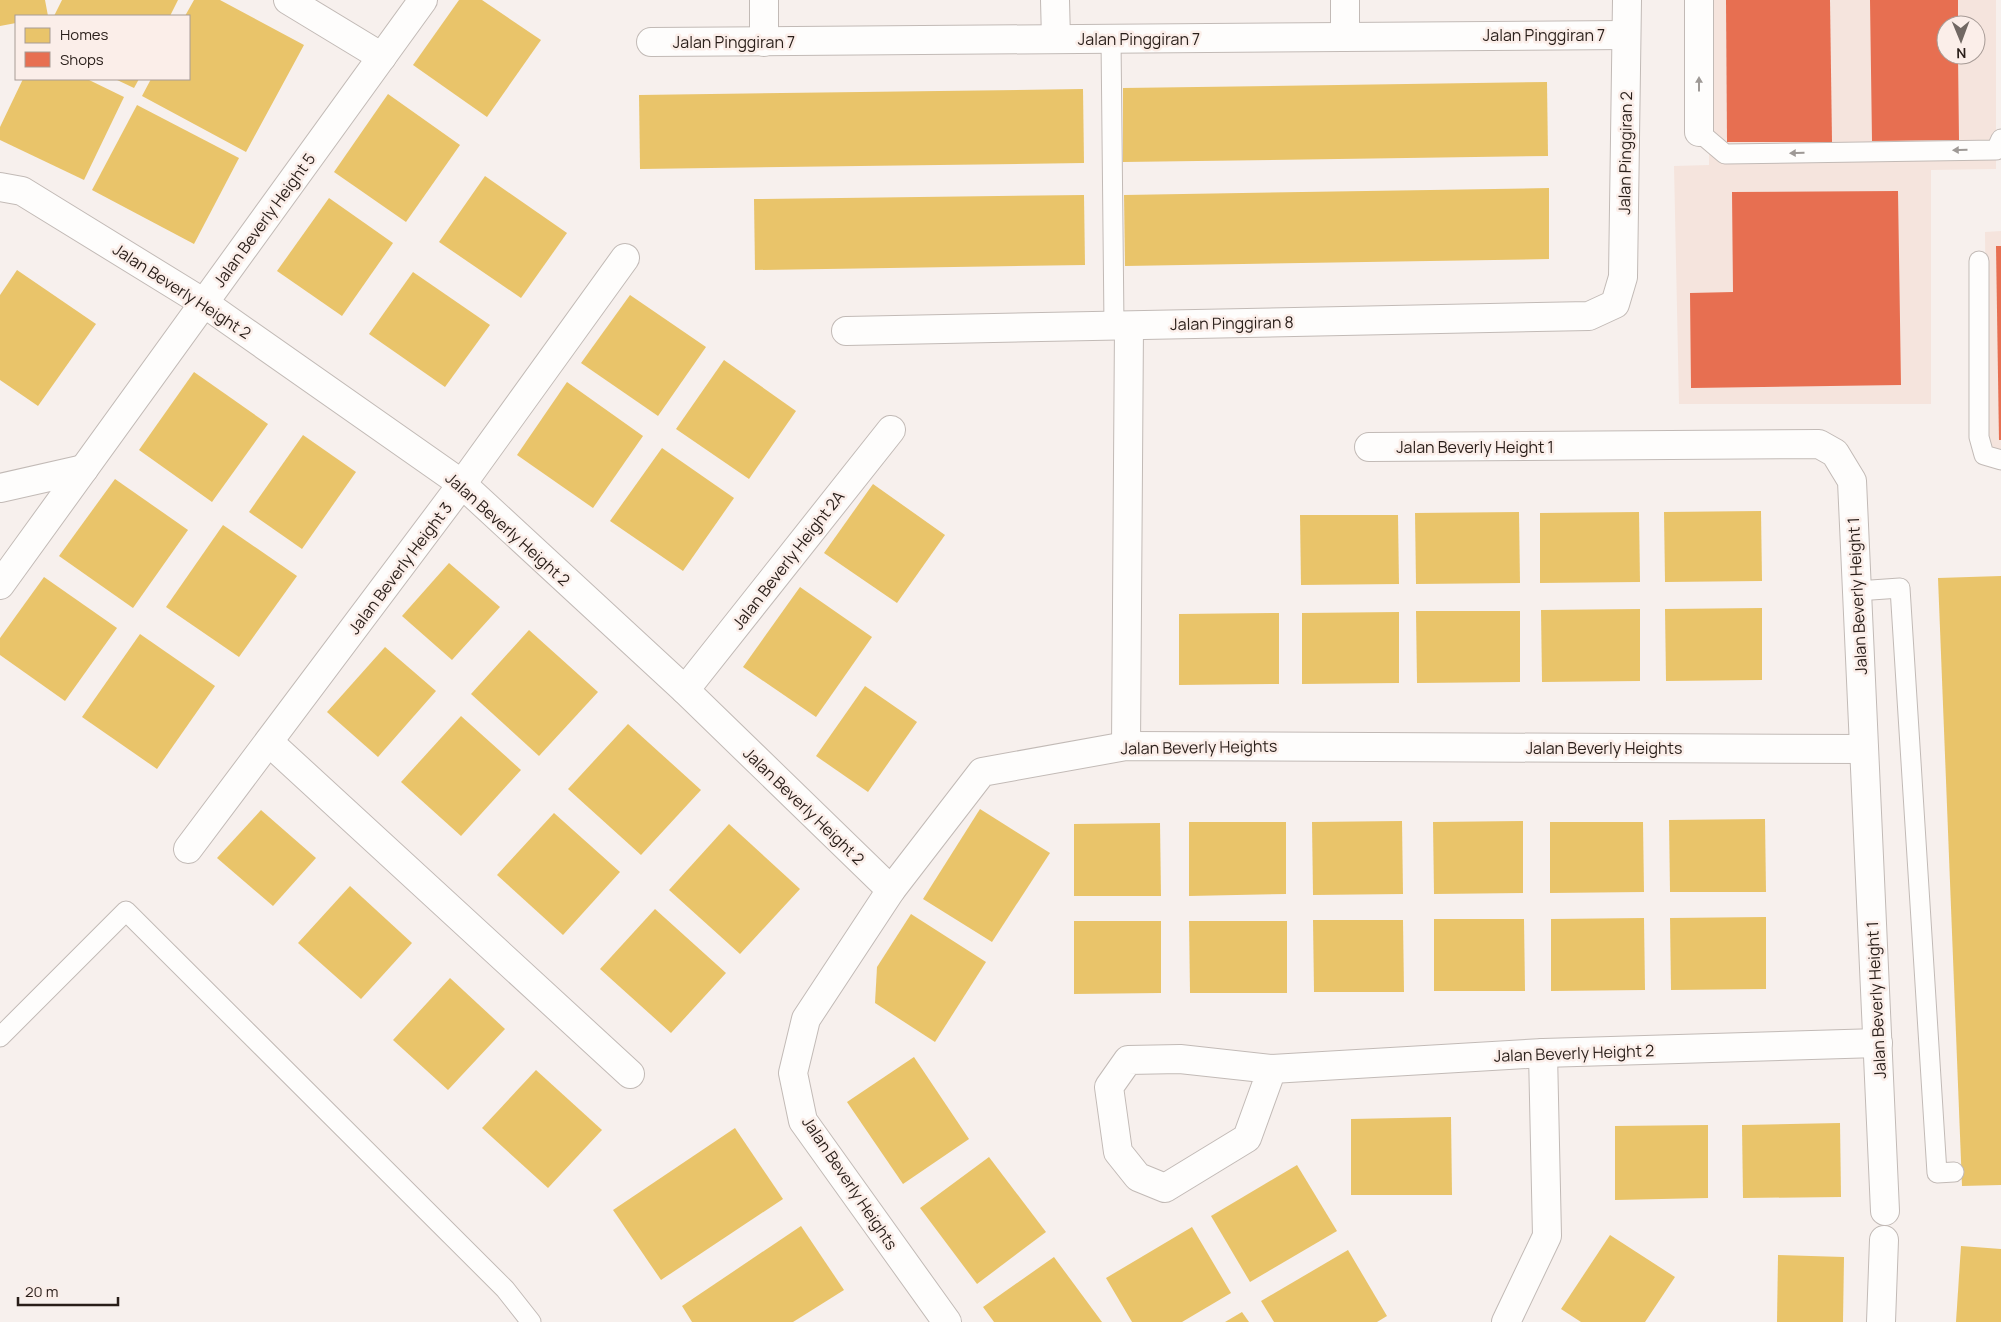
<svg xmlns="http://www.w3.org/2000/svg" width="2001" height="1322" font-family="Manrope,sans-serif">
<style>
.built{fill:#f5e4dd;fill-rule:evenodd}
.homes{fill:#e9c46a}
.shops{fill:#e76f51}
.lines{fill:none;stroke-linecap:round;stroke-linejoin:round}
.lane-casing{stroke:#c2bab6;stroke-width:21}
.street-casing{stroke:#c2bab6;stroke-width:30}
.lane{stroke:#fefdfc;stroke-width:19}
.street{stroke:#fefdfc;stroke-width:28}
.oneway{fill:#9e9996}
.labels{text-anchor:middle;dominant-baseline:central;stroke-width:5;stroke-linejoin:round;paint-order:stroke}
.street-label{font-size:16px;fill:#291e19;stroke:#fbeee9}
</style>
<rect width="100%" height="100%" fill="#f7f0ed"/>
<g class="built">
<path d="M1710,0h286v169l-65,1v234h-252l-5,-238 35,-1zM1946,25h30v30h-30z"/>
<path d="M2001,231v221l-9,-3 -5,-10 -2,-207z"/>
</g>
<g class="homes">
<path d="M0,0h45l3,16h-32v7l-16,3z"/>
<path d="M62,0h116l-8,16h-116z"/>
<path d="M194,0h26l84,45 -58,107 -104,-56 9,-17h38v-63h-4z"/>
<path d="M459,0h23l59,40 -54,77 -74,-52z"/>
<path d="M23,79h64l37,18 -40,83 -84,-40v-13z"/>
<path d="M115,79h24l-5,9z"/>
<path d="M1547,82l1,74 -425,6v-74z"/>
<path d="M1083,89l1,74 -444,6 -1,-74z"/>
<path d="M388,94l72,51 -54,77 -72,-50z"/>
<path d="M137,105l102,53 -45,86 -102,-54z"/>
<path d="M485,176l82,57 -46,65 -82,-56z"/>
<path d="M1549,188v71l-424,7 -1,-71z"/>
<path d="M1084,195l1,70 -330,5 -1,-71z"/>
<path d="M329,198l64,45 -51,73 -65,-45z"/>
<path d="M17,270l79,54 -58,82 -38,-26v-85z"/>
<path d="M413,272l77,53 -45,62 -76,-53z"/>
<path d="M630,295l76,52 -48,69 -77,-53z"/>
<path d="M724,360l72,51 -47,68 -73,-50z"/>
<path d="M194,372l74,52 -56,78 -73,-52z"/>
<path d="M567,382l76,54 -50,72 -76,-53z"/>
<path d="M303,435l53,37 -54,77 -53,-37z"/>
<path d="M662,448l72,50 -51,73 -73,-50z"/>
<path d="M115,479l73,51 -55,78 -74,-52z"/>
<path d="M873,484l72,51 -48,68 -73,-50z"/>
<path d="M1761,511l1,70 -97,1 -1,-70z"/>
<path d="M1519,512l1,71 -104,1 -1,-71z"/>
<path d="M1639,512l1,70 -100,1v-70z"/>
<path d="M1300,515h98l1,69 -98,1z"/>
<path d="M223,525l74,51 -58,81 -73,-50z"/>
<path d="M449,563l51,44 -48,53 -50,-44z"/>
<path d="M2001,576v609l-39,1 -24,-608z"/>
<path d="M44,577l73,51 -52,73 -65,-46v-17z"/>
<path d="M800,587l72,50 -56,80 -73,-50z"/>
<path d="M1762,608v72l-96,1 -1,-72z"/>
<path d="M1640,609v72l-98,1 -1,-72z"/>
<path d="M1416,611h104v71l-103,1z"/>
<path d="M1399,612v71l-97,1v-71z"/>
<path d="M1279,613v71l-100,1v-71z"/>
<path d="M529,630l69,62 -59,64 -68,-62z"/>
<path d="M140,634l75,52 -58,83 -75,-52z"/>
<path d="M385,647l51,44 -58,66 -51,-45z"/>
<path d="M865,686l52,36 -49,70 -52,-36z"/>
<path d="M461,716l60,54 -60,66 -60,-54z"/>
<path d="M628,724l73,66 -60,65 -73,-66z"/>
<path d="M980,809l70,44 -58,89 -69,-43z"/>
<path d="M261,810l55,48 -43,48 -56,-48z"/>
<path d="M554,813l66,59 -57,63 -66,-60z"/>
<path d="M1765,819l1,73h-96l-1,-72z"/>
<path d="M1402,821l1,73 -90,1 -1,-73z"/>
<path d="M1523,821v72l-89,1 -1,-72z"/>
<path d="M1189,822h97v72l-97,2z"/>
<path d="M1550,822h93l1,70 -94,1z"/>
<path d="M1160,823l1,73h-87v-72z"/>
<path d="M729,824l71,65 -60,65 -71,-64z"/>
<path d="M350,886l62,57 -51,56 -63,-56z"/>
<path d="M655,909l71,64 -55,60 -71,-64z"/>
<path d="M911,914l75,48 -51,80 -60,-39 2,-36z"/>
<path d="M1766,917v72l-95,1 -1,-72z"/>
<path d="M1644,918l1,72 -94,1v-72z"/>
<path d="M1434,919h90l1,72h-91z"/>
<path d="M1313,920h90l1,72h-90z"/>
<path d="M1074,921h87v72l-87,1z"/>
<path d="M1189,921h98v72h-97z"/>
<path d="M450,978l55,51 -57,61 -55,-50z"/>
<path d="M914,1057l55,82 -66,45 -56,-82z"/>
<path d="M536,1070l66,60 -54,58 -66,-60z"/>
<path d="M1451,1117l1,78h-101v-76z"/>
<path d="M1840,1123l1,74 -98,1 -1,-73z"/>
<path d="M1708,1125v73l-93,2v-74z"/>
<path d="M735,1128l48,71 -122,81 -48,-70z"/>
<path d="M989,1157l57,75 -69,52 -57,-76z"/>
<path d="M1297,1165l40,66 -87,51 -39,-66z"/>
<path d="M801,1226l43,64 -51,32h-101l-10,-16z"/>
<path d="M1192,1227l39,66 -49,29h-50l-26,-44z"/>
<path d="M1610,1235l65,42 -30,45h-64l-20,-13z"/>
<path d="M1961,1246l40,3v73h-45z"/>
<path d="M1348,1250l39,66 -10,6h-103l-13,-21z"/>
<path d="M1778,1255l66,2 -1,65h-66z"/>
<path d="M1054,1257l48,65h-108l-11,-15z"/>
<path d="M1242,1312l7,10h-24z"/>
</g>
<g class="shops">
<path d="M1726,0h104l2,142h-105z"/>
<path d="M1870,0h88v25h-12v30h12l1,85 -87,1z"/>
<path d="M1898,191l3,194 -210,3 -1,-95 43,-1 -1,-100z"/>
<path d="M1996,246h5v194h-2z"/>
</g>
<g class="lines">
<g class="lane-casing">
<g id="lane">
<path d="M1111,39l3,287"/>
<path d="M1699,132l26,22 271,-4 5,-11"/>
<path d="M1979,261v176l5,18 17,5"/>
<path d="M1857,591l43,-3 37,585 17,-1"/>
<path d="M0,1037l126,-126 379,378 26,33"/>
</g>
</g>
<g class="street-casing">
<g id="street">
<path d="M288,0l94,57"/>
<path d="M764,0v42"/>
<path d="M1055,0l1,39"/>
<path d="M1345,0v37"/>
<path d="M651,42l975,-7"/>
<path d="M1699,132v-132"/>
<path d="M0,187l22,4 182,112 258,181 223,206 206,200"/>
<path d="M846,331l743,-15 26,-12 8,-27 4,-277"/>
<path d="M1369,447l450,-3 16,9 17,28 33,730"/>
<path d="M0,488l84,-19"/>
<path d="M0,585l423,-585"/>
<path d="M685,690l206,-260"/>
<path d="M269,742l361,332"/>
<path d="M1126,746l3,-420"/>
<path d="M188,849l274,-365 163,-226"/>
<path d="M1272,1069l-25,69 -82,50 -27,-11 -20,-25 -9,-65 19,-27 52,-1 92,10 271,-16 335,-10"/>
<path d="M947,1322l-144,-201 -10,-48 13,-54 85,-129 91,-118 144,-26 738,3"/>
<path d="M1506,1322l41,-86 -4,-183"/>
<path d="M1881,1322l3,-82"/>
</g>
</g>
<use href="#lane" class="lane"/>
<use href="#street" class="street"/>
</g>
<defs><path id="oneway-solid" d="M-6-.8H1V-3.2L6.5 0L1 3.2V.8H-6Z" transform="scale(1.25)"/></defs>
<g class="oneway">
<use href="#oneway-solid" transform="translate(1699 84) rotate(-90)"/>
<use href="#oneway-solid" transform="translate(1960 150) rotate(179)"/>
<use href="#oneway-solid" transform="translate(1797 153) rotate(179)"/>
</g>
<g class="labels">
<g class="street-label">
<text x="1544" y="35">Jalan Pinggiran 7</text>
<text x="1139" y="39">Jalan Pinggiran 7</text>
<text x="734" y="42">Jalan Pinggiran 7</text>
<text transform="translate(1625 153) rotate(-89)">Jalan Pinggiran 2</text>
<text transform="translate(264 220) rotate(-54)">Jalan Beverly Height 5</text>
<text transform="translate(182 291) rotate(33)">Jalan Beverly Height 2</text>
<text transform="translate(1232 323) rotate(-1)">Jalan Pinggiran 8</text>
<text x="1475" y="447">Jalan Beverly Height 1</text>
<text transform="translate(508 529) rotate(42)">Jalan Beverly Height 2</text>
<text transform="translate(788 560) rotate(-52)">Jalan Beverly Height 2A</text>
<text transform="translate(400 568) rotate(-53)">Jalan Beverly Height 3</text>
<text transform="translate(1857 596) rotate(-93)">Jalan Beverly Height 1</text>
<text transform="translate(1199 747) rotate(-1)">Jalan Beverly Heights</text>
<text x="1604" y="748">Jalan Beverly Heights</text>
<text transform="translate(804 806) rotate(44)">Jalan Beverly Height 2</text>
<text transform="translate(1876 1000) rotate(-93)">Jalan Beverly Height 1</text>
<text transform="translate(1574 1053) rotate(-2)">Jalan Beverly Height 2</text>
<text transform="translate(850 1183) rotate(56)">Jalan Beverly Heights</text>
</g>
</g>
<rect x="15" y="15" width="175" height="65" fill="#fbeee9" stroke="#a79b96"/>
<rect x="25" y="28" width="25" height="15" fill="#e9c46a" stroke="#a79b96"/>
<text x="60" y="40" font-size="15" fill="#291e19">Homes</text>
<rect x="25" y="52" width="25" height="15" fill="#e76f51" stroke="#a79b96"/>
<text x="60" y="65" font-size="15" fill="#291e19">Shops</text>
<g transform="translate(1961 40) rotate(179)"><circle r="24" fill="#fbeee9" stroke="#a79b96"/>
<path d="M0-4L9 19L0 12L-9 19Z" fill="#716863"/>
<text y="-8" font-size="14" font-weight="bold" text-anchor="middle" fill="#291e19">N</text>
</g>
<path d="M18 1297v8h100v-8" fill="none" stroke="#291e19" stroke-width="2.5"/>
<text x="25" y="1297" font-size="15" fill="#291e19" stroke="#fbeee9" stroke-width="4" paint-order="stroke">20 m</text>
</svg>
